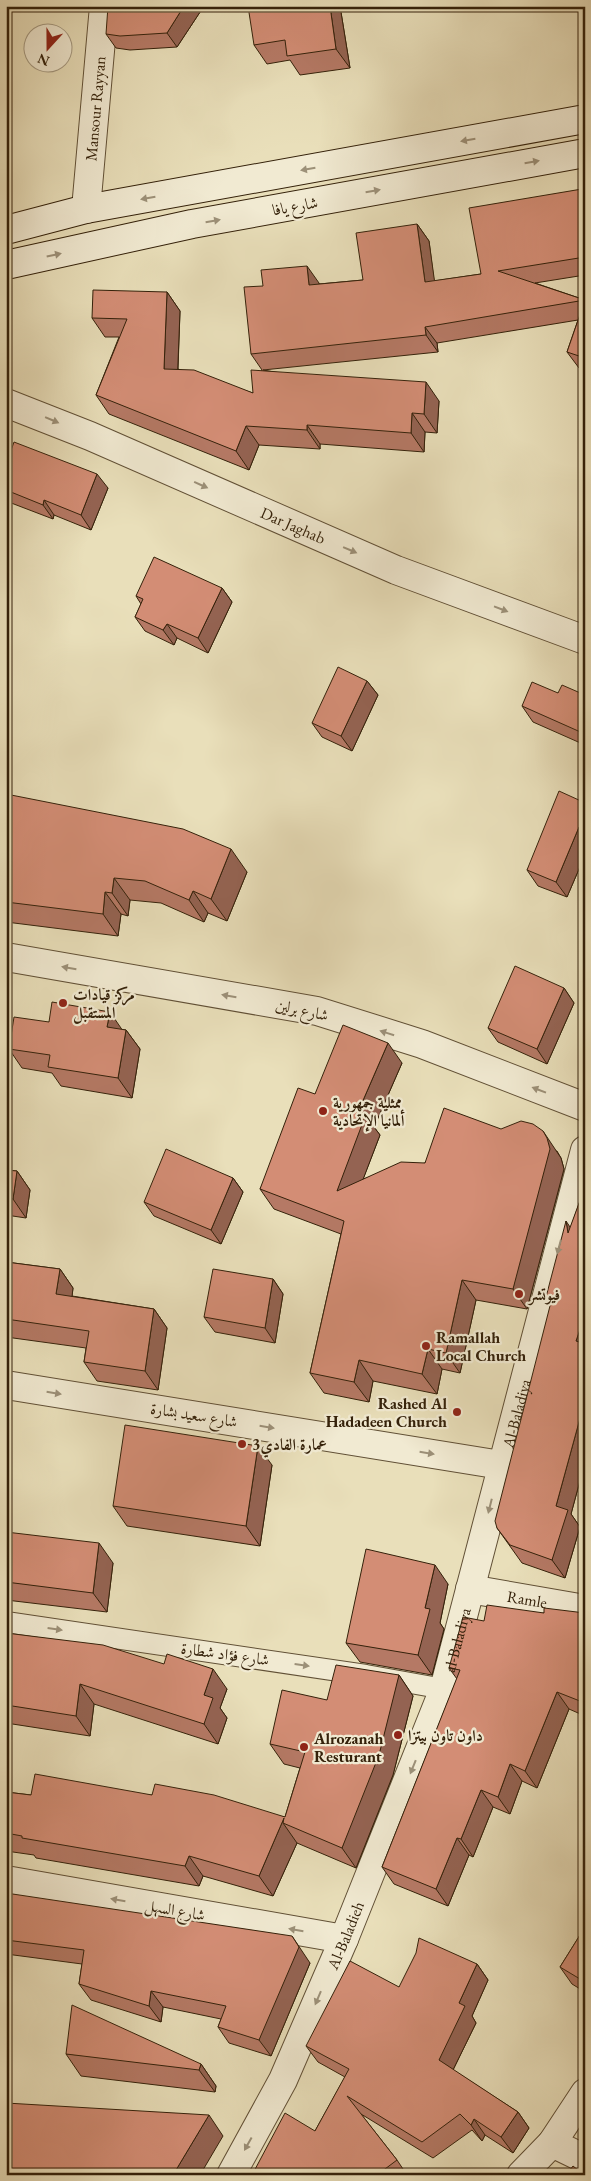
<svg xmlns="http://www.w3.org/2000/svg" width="591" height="2181" font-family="'EB Garamond',Amiri,serif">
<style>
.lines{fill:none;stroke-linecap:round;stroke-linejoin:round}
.lane-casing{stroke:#615036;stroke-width:22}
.street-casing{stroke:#615036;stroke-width:30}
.secondary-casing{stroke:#34210a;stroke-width:30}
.lane{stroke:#f1ead2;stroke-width:20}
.street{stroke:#f1ead2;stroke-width:28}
.secondary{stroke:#f1ead2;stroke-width:28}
.wall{fill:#b57965;stroke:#34210a}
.shaded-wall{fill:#946352;stroke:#34210a}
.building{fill:#d38d75;stroke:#34210a}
.oneway{fill:#9c9078}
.poi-dot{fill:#8f2418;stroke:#f1ead2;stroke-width:2}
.labels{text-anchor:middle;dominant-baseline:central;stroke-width:4.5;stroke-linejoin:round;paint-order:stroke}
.street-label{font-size:16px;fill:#34210a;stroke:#f1ead2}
.poi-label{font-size:16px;font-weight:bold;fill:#34210a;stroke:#f1ead2;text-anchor:start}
</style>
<rect width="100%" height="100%" fill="#e9dfba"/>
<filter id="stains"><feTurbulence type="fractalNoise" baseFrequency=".004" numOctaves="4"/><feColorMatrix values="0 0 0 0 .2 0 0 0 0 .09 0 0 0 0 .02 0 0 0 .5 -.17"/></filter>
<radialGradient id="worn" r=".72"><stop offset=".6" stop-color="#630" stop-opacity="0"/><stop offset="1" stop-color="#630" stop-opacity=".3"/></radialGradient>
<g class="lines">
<g class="lane-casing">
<path id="lane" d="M6,1622l360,53 78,14"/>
</g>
<g class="street-casing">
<g id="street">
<path id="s1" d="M86,209l18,-203"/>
<path id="s2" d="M6,403l84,33 306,134 189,70"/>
<path d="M6,957l311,54 105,33 163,63"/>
<path d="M6,1385l495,80"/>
<path id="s3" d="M470,1589l115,20"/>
<path d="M6,1880l338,59"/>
<path d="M552,2143l33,16"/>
<path id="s4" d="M231,2175l52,-95 61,-141 100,-250 141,-539"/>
<path d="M521,2175l31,-32 33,-50"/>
</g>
</g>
<g class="secondary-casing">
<g id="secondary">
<path d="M6,230l80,-21 499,-90"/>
<path d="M6,265l186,-41 393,-71"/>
</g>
</g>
<use href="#lane" class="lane"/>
<use href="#street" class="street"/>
<use href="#secondary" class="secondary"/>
</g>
<g class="wall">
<path d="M204,6l-27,41 -47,3 -14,-2 -10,-14z"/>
<path d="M340,6l10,62 -50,7 -10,-15 -23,4 -13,-19z"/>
<path d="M585,192v83l-50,8 50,17v70l-6,-2 -12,-16 11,-32 -141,23 1,9 -175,18 176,31 -2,32 -12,-1 -1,20 -104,-8v5l-61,-4 -10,25 -140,-56 -13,-19 23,-58h-14l-13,-19 75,-26 13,19 -2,58 75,24 9,-23 -11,-16 68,-71v1l44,-4 54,-56 12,17 5,40 47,-7z"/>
<path d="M6,455l102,33 -17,42 -37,-15 -1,4 -47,-18z"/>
<path d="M222,588l10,14 -24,51 -31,-15 -3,7 -29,-14 -10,-14 6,-13 -5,-8z"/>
<path d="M367,681l11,14 -26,56 -30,-14 -10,-14z"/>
<path d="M558,693l27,2v50l-52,-23 -11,-16z"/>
<path d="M585,791v64l-18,42 -29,-11 -11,-16 54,-69z"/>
<path d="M6,794l241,78 -20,49 -19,-8 -4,9 -43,-19 -31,-3 -2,16 -7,-2 -3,22 -112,-14z"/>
<path d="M564,988l10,15 -27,61 -49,-22 -10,-14z"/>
<path d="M49,1022l77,8 14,19 -8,49 -71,-12 -9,-13 -30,-5 -13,-19z"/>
<path d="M402,1063l-28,64 6,8 -17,44 62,-16 132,-12 4,7 3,11 -37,140 -51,-9 -16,73 -18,-4 -5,25 -64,-13 -4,21 -45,-9 -14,-20 31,-139 -67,-25 -14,-20 55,-95z"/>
<path d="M6,1170l11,1 13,19 -4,28 -20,-3z"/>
<path d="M233,1178l10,14 -22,52 -67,-28 -10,-14z"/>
<path d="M585,1187v275l-14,52 9,13 -15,51 -43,-15 -25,-35 54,-224 -5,-7z"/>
<path d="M6,1262l54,7 13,19 -1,8 82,13 13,19 -9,62 -61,-9 -13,-19 2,-14 -80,-11z"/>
<path d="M273,1279l10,15 -8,49 -60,-11 -11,-15z"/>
<path d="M272,1465l-12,81 -133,-20 -14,-20z"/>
<path d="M6,1532l107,31 -6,49 -101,-12z"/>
<path d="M448,1584l-8,39 4,6 -12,46 -72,-13 -14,-19z"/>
<path d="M544,1613h41v103l-16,-7 -32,79 -15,-7 -12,33 -17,-7 -20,50 -4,-2 -21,51 -54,-22 -12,-17 75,-188 -8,-11 35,-47z"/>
<path d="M6,1633l221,56 -7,19 7,10 -9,26 -124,-40 -4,32 -84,-13z"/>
<path d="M399,1675l14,21 -20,79 -37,93 -59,-25 -24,53 -70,-20 -4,10 -163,-28 -2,-3 -28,-4v-59l25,3h121l133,22 15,-49 -16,-4 -14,-20 57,-44z"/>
<path d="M6,1893l304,70 -39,93 -42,-13 -11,-16 3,-8 -58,-12 -2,15 -70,-22 -12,-16 3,-20 -76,-10z"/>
<path d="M585,1927v65l-13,-8 -12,-17z"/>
<path d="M477,1964l11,16 -16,36 4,7 -23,47 65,42 11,16 -16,25 -28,-18 -3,6 -10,-11 -39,28 -72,-44 36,46 10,15h-155l63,-44 30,-54 -27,-15 -12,-16 93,-59z"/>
<path d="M66,2054l135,10 15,22 -1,6 -134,-16z"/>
</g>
<g class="shaded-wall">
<path d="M184,6h20l-27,41 -10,-14z"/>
<path d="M330,6h10l10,62 -14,-19z"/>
<path d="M582,189l3,3v11z"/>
<path d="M417,224l12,17 8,58 -12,-17z"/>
<path d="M307,266l12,17 1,18 -11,-16z"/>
<path d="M167,292l13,19 -3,77 -13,-19z"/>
<path d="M425,327l12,16 1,9 -12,-17z"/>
<path d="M426,382l13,19 -2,32 -13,-19z"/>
<path d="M412,413l13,19 -1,20 -13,-19z"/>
<path d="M307,425l13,19v5l-13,-19z"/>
<path d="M246,426l13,19 -10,25 -13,-19z"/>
<path d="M97,474l11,14 -17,42 -10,-15z"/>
<path d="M44,500l10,15 -1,4 -10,-14z"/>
<path d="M222,588l10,14 -24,51 -10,-15z"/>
<path d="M167,624l10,14 -3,7 -11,-15z"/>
<path d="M367,681l11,14 -26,56 -11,-15z"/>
<path d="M579,827l6,9v19l-18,42 -11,-15z"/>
<path d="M231,849l16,23 -20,49 -16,-22z"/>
<path d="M114,878l16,22 -2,16 -16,-23z"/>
<path d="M193,891l15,22 -4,9 -15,-22z"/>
<path d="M105,892l16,22 -3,22 -15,-22z"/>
<path d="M564,988l10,15 -27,61 -10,-15z"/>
<path d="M110,1012l13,19 -16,-4z"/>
<path d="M126,1030l14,19 -8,49 -14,-20z"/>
<path d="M388,1043l14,20 -28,64 6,8 -29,76 -14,-20 21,-79z"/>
<path d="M543,1131l18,27 3,11 -37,140 -14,-20z"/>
<path d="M17,1171l13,19 -4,28 -13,-19z"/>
<path d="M233,1178l10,14 -22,52 -10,-14z"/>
<path d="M566,1221l12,18 -10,-6z"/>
<path d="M60,1269l13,19 -3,25 -14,-19z"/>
<path d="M273,1279l10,15 -8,49 -10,-15z"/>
<path d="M462,1280l14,20 -16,73 -14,-20z"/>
<path d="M154,1309l13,19 -9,62 -13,-19z"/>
<path d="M585,1315v38l-9,-12z"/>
<path d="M428,1349l14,20 -5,25 -15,-20z"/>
<path d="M359,1360l14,21 -4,21 -15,-20z"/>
<path d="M582,1411l3,4v47l-14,52 9,13 -15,51 -13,-18 4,-54z"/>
<path d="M258,1446l14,19 -12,81 -14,-20z"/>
<path d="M99,1543l14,20 -6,49 -14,-19z"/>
<path d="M435,1565l13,19 -8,39 4,6 -12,46 -14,-20 7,-47z"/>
<path d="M213,1669l14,20 -7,19 7,10 -9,26 -14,-20v-29z"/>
<path d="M399,1675l14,21 -20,79 -37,93 -14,-20z"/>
<path d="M80,1684l14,20 -4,32 -14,-20z"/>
<path d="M557,1692l12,17 -32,79 -12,-17z"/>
<path d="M510,1764l12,17 -12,33 -12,-17z"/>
<path d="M481,1790l12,17 -20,50 -12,-18z"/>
<path d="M284,1818l-1,5 14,20 -24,53 -14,-20z"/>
<path d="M457,1838l12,17 -21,51 -12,-17z"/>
<path d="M189,1856l14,20 -4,10 -14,-20z"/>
<path d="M292,1936l18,27 -39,93 -12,-16z"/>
<path d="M477,1964l11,16 -16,36 4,7 -26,53 -11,-16 20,-57z"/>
<path d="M151,1991l12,16 -2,15 -12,-16z"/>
<path d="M201,2064l15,22 -1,6 -16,-22z"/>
<path d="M518,2112l11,16 -16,25 -12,-16z"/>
<path d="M209,2115l14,21 -23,39h-27z"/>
<path d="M474,2119l11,16 -3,6 -11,-16z"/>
</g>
<g class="building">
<path d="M108,6h76l-17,27 -47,3 -14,-2z"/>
<path d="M248,6h82l6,43 -49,7 -2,-16 -31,5z"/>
<path d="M582,189l3,14v54l-87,14 87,29v58l-18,-6 18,-52 -160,27 1,8 -175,19 -7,-67 19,-1 -2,-16 46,-4 2,19 54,-5 -7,-47 61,-9 8,58 56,-8 -12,-66z"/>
<path d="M93,290l74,2 -3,77 30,1 59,23 -2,-23 175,12 -2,32 -12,-1 -1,20 -104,-8v5l-61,-4 -10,25 -140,-56 31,-76 -35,-1z"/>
<path d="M14,442l83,32 -16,41 -37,-15 -1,5 -37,-15v-35l3,1z"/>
<path d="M154,557l68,31 -24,50 -31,-14 -4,6 -28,-13 8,-18 -7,-3z"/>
<path d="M338,667l29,14 -26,55 -29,-13z"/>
<path d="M532,682l26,11 4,-8 23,10v39l-63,-28z"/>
<path d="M559,791l22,10 4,-10v39l-6,-3 -23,55 -29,-12z"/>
<path d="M6,794l177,35 48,20 -20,50 -18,-8 -4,9 -44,-19 -31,-3 -2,15 -7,-1 -2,22 -97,-12z"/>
<path d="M515,966l49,22 -27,61 -49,-21z"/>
<path d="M52,1002l58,10 -3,15 19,3 -8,48 -70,-11 2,-12 -41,-6 5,-32 35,5z"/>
<path d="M343,1025l45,18 -30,69 8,2 -29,77 64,-29 24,1 19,-55 57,21 20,-8 12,3 10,7 4,7 3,11 -37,140 -51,-9 -16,73 -18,-4 -6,25 -63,-14 -5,22 -44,-9 34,-152 -84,-32 38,-101 17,6z"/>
<path d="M166,1149l67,29 -22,52 -67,-28z"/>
<path d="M6,1170l11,1 -4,28 -7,-1z"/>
<path d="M585,1187v128l-9,26 9,3v68l-3,-1 -26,95 12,4 -16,50 -42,-15 -13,-17 -2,-7 57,-223 -6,-1 20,-76 2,12z"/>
<path d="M6,1262l54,7 -4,25 98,15 -9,62 -61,-9 5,-31 -83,-12z"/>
<path d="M213,1269l60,10 -8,49 -61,-11z"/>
<path d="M125,1425l133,21 -12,80 -133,-20z"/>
<path d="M6,1532l93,11 -6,50 -87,-11z"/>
<path d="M366,1549l69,16 -10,43 5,1 -12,46 -72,-12z"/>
<path d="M487,1605l57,8v-5l41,5v90l-28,-11 -32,79 -15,-7 -12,33 -17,-7 -20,49 -4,-1 -21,51 -54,-22 78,-197 -11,-2 14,-51 21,4z"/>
<path d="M6,1633l97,12 61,19 3,-10 46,15 -9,26 9,3 -9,26 -124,-40 -4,32 -70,-11z"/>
<path d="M336,1665l63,10 -20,80 -37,93 -59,-25 1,-5 -25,58 -70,-20 -4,10 -163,-28v-2l-16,-3v-41l25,3 4,-21 117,21 3,-11 59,11 71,22 20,-65 -35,-8 12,-54 45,10z"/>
<path d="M6,1893l286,43 7,11 -40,93 -41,-13 8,-21 -75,-15 -2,15 -70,-22 5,-34 -78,-10z"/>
<path d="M585,1927v55l-25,-15z"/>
<path d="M419,1938l58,26 -18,39 6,3 -26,54 79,52 -17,25 -27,-18 -3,6 -11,-11 -38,28 -75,-46 50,64 -20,15h-125l33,-62 30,18 34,-62 -43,-23 44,-85 49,26 17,-34z"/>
<path d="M72,2005l129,59 -2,6 -133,-16z"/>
<path d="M6,2103l203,12 -36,60h-167z"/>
<path d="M573,2166l11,9h-18z"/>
</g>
<defs><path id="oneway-solid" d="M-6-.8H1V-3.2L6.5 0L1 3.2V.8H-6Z" transform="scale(1.25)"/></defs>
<g class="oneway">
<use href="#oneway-solid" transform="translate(468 140) rotate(170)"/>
<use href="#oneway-solid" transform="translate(532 162) rotate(-10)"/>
<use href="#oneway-solid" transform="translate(308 169) rotate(170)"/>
<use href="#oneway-solid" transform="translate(373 191) rotate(-10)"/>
<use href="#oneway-solid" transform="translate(148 198) rotate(170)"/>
<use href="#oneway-solid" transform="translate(213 221) rotate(-10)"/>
<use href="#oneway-solid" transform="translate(54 255) rotate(-12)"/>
<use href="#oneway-solid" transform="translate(52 420) rotate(23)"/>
<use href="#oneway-solid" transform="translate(201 485) rotate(24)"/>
<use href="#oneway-solid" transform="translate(350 550) rotate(23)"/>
<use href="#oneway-solid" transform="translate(501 609) rotate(21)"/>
<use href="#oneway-solid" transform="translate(69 968) rotate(-170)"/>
<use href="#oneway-solid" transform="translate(229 996) rotate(-170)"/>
<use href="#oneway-solid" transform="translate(387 1033) rotate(-162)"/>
<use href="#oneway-solid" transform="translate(539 1090) rotate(-159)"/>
<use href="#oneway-solid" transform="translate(559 1247) rotate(105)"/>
<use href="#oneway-solid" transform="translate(54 1393) rotate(9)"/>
<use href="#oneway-solid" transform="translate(267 1427) rotate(9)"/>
<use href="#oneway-solid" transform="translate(427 1453) rotate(9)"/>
<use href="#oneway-solid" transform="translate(490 1506) rotate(104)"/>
<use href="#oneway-solid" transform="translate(55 1629) rotate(8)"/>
<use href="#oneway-solid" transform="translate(302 1665) rotate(8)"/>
<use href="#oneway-solid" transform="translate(413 1767) rotate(112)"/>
<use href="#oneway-solid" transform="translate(118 1900) rotate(-170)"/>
<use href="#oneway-solid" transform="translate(296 1930) rotate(-170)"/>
<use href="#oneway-solid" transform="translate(318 1998) rotate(113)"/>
<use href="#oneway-solid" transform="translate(248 2144) rotate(119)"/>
</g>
<g class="poi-dot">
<circle cx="63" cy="1003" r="5"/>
<circle cx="323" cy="1111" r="5"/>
<circle cx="519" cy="1294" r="5"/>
<circle cx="426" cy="1346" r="5"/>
<circle cx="457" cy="1412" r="5"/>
<circle cx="242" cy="1444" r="5"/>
<circle cx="398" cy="1735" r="5"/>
<circle cx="304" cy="1747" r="5"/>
</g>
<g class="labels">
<g class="street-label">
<text stroke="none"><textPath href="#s1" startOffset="101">Mansour Rayyan</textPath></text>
<text transform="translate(295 206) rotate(-10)">شارع يافا</text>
<text stroke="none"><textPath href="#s2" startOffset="312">Dar Jaghab</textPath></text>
<text transform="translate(302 1010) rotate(12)">شارع برلين</text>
<text stroke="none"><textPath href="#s4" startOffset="816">Al-Baladiya</textPath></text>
<text transform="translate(194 1415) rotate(9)">شارع سعيد بشارة</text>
<text stroke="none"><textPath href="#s3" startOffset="58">Ramle</textPath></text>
<text stroke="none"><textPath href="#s4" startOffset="582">al-Baladiya</textPath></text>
<text transform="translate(225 1654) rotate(8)">شارع فؤاد شطارة</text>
<text transform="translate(175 1910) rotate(10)">شارع السهل</text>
<text stroke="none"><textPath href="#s4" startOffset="266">Al-Baladieh</textPath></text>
</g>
<g class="poi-label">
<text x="73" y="994">مركز قيادات<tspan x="73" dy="18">المستقبل</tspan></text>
<text x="333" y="1102">ممثلية جمهورية<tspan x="333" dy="18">ألمانيا الإتحادية</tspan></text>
<text x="529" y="1294">فيوتشر</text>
<text x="436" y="1337">Ramallah<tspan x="436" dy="18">Local Church</tspan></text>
<text x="447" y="1403" text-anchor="end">Rashed Al<tspan x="447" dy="18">Hadadeen Church</tspan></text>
<text x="252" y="1444">عمارة الفادي3</text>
<text x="408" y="1735">داون تاون بيتزا</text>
<text x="314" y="1738">Alrozanah<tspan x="314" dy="18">Resturant</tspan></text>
</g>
</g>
<rect width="591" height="2181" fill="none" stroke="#e9dfba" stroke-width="25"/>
<rect x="8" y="8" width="576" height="2166" fill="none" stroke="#34210a" stroke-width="2.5"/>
<rect x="12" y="12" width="566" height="2156" fill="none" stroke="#34210a"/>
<g transform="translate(48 48) rotate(201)"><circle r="24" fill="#f1ead2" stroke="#a59a82"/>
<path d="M0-4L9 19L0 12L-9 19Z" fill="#8f2418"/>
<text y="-8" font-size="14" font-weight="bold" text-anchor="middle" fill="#34210a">N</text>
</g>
<rect width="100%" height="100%" filter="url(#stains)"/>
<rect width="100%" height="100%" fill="url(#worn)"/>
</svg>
